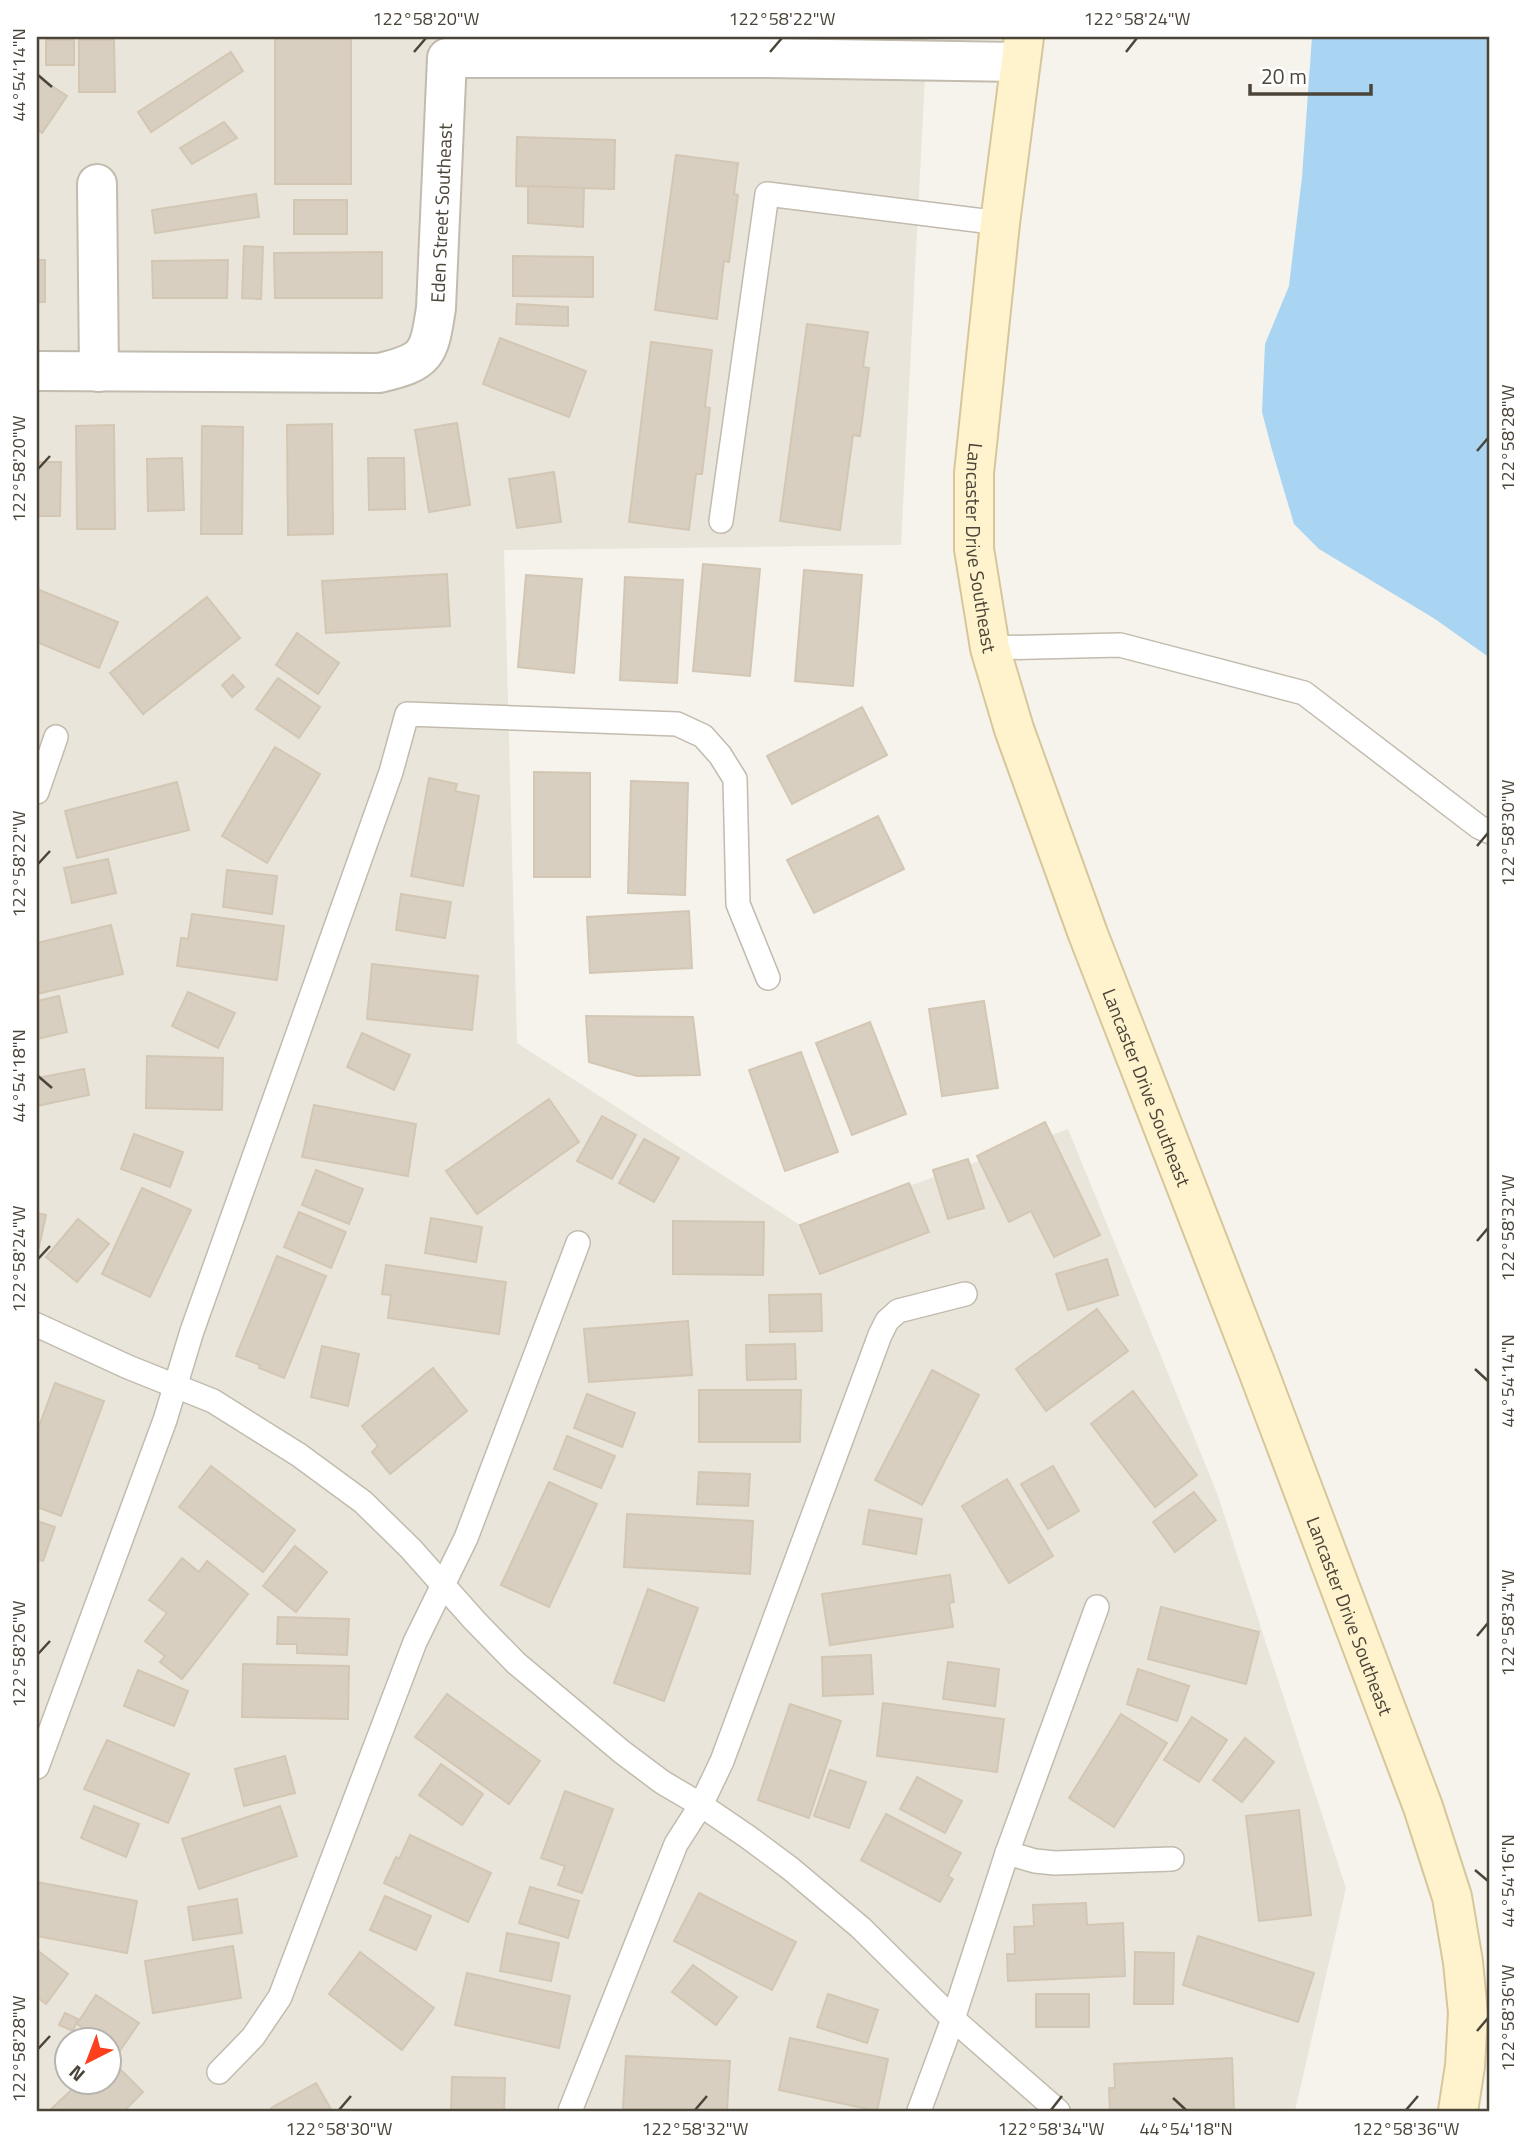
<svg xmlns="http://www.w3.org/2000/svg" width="1527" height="2148" font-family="'Titillium Web',sans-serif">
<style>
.residential{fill:#eae5da;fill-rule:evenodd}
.water{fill:#a9d4f2}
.building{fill:#d8cfc1;stroke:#d3c7b4;stroke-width:2}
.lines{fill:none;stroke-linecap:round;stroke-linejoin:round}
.lane-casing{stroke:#c2bbae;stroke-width:26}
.street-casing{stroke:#c2bbae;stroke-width:42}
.secondary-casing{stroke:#d6c79b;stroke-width:42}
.lane{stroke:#fff;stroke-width:23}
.street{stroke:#fff;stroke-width:38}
.secondary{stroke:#fff3cd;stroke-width:38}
.ticks{fill:none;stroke:#4b4439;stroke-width:2.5}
.labels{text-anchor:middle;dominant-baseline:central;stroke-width:7;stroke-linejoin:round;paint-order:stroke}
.street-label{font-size:19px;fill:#4b4439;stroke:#fff}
.neatline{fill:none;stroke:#4b4439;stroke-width:2.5}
.ticks-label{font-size:18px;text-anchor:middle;fill:#4b4439}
</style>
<rect width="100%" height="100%" fill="#f6f3ec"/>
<path class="residential" d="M37,37h890l-26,508 -397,5 13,493 283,182 268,-96 149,364 129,395 -51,223h-1258zM66,2039h42v43h-42z"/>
<path class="water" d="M1312,37h178v621l-55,-39 -116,-70 -25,-25 -22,-74 -10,-38 3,-68 24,-58 13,-109z"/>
<g class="building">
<rect x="275" y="37" width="76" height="147"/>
<rect x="46" y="40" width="28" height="25"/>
<path d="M79,40h35l1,52h-36z"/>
<path d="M231,52l12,19 -92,61 -13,-20z"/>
<path d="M37,76l30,20 -25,37 -5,-4z"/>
<path d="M224,122l13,16 -45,26 -12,-16z"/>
<path d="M517,137l98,3 -1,49 -98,-3z"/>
<path d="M676,155l62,8 -4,31 4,1 -9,67 -5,-1 -7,58 -62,-9z"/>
<path d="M528,186l56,2 -1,39 -55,-4z"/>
<path d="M256,194l3,23 -104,16 -3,-23z"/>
<rect x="294" y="200" width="53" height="34"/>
<path d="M244,246l19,1 -2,52 -19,-1z"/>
<path d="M382,252v46h-107l-1,-45z"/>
<path d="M513,256l80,1v40l-80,-1z"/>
<rect x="37" y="260" width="8" height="42"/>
<path d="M228,260l-1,38h-74l-1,-37z"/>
<path d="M517,304l51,3v19l-52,-2z"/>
<path d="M807,324l61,8 -5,35 6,1 -9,68 -7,-1 -13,95 -60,-9z"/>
<path d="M500,338l86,33 -17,46 -86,-33z"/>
<path d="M651,342l61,8 -7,57 5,1 -8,66h-6l-7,56 -60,-8z"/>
<path d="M457,423l13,82 -41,7 -14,-82z"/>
<path d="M332,424l1,110 -45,1 -1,-110z"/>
<path d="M114,425l1,104h-38l-1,-103z"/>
<path d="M202,426l41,1 -1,107h-41z"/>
<path d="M182,458l2,52 -36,1 -1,-52z"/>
<path d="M368,458h36l1,51 -36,1z"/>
<path d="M37,462h24l-1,54h-23z"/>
<path d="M554,472l7,50 -44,6 -8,-49z"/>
<path d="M703,564l57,5 -10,107 -57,-5z"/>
<path d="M804,570l58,5 -9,111 -58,-5z"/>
<path d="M447,574l3,52 -124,7 -4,-52z"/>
<path d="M526,575l56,4 -8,94 -56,-6z"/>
<path d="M625,577l58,3 -6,103 -57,-3z"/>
<path d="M37,589l81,33 -19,46 -62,-26z"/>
<path d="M207,597l33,41 -97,76 -33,-41z"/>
<path d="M297,633l42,30 -21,31 -42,-29z"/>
<path d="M233,675l11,12 -12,10 -10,-12z"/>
<path d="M278,678l42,29 -21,31 -43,-29z"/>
<path d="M862,707l25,48 -95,49 -25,-48z"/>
<path d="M275,747l45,27 -53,89 -45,-27z"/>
<path d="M534,772l56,1v104h-56z"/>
<path d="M429,778l28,6 -2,7 24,5 -16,90 -52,-10z"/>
<path d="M631,781l57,2 -3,112 -57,-2z"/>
<path d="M177,782l12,48 -112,28 -12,-47z"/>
<path d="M878,816l26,53 -90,44 -27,-53z"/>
<path d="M108,859l8,34 -44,10 -8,-35z"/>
<path d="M227,870l50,6 -5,38 -49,-7z"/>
<path d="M401,894l50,8 -6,36 -49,-8z"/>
<path d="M689,911l3,57 -102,5 -3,-56z"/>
<path d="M192,914l92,12 -7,54 -100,-14 4,-28 7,1z"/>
<path d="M111,925l12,49 -86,20v-51z"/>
<path d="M372,964l106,12 -6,54 -105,-11z"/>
<path d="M188,992l47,21 -17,35 -46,-22z"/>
<path d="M59,996l8,36 -30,7v-38z"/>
<path d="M984,1001l14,87 -56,8 -13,-87z"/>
<path d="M586,1016l107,1 7,58 -63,1 -48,-14z"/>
<path d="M870,1022l36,92 -54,21 -36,-92z"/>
<path d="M362,1033l48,22 -16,35 -47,-23z"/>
<path d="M801,1052l37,100 -53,19 -36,-101z"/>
<path d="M147,1056l76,2 -1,52 -76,-2z"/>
<path d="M84,1069l5,26 -52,11v-28z"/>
<path d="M549,1099l30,43 -102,72 -31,-43z"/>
<path d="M314,1105l102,19 -8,52 -106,-19z"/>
<path d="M602,1116l34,19 -24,44 -35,-18z"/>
<path d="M1045,1122l55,113 -46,22 -23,-46 -22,11 -32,-66z"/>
<path d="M134,1134l49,18 -13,35 -49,-18z"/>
<path d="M644,1139l35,19 -25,44 -35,-19z"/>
<path d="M968,1159l16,49 -36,11 -15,-49z"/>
<path d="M316,1170l47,19 -14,35 -47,-19z"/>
<path d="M909,1183l20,49 -109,42 -20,-49z"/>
<path d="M142,1188l49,22 -41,87 -48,-23z"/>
<path d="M299,1212l47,20 -15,36 -47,-21z"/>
<path d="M37,1213l9,2 -9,41z"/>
<path d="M431,1218l51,9 -6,35 -51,-9z"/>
<path d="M78,1219l31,25 -32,38 -31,-25z"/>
<path d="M673,1221l91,1 -1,53 -90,-1z"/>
<path d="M277,1256l49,20 -42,102 -25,-10 1,-3 -24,-9z"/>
<path d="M1107,1259l11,36 -50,15 -12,-36z"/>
<path d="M386,1265l120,17 -7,52 -111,-16 3,-23 -9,-1z"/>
<path d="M821,1294l1,37 -52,1 -1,-37z"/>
<path d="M1097,1309l31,42 -82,60 -30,-42z"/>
<path d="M688,1321l4,54 -103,7 -5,-53z"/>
<path d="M795,1344l1,35 -49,1 -1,-35z"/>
<path d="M322,1346l37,8 -11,52 -37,-9z"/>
<path d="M433,1368l34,43 -77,63 -18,-22 6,-6 -16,-20z"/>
<path d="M932,1370l47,25 -57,110 -47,-25z"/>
<path d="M55,1383l49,18 -43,115 -24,-9v-75z"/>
<path d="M699,1390h102l-1,52h-101z"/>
<path d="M1133,1391l64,84 -42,32 -64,-83z"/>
<path d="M587,1394l48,19 -13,34 -48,-19z"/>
<path d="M567,1436l48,20 -14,32 -47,-19z"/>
<path d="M211,1466l84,64 -32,42 -84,-65z"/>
<path d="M1053,1466l26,45 -31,18 -27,-45z"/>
<path d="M699,1472l51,2 -2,32 -51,-2z"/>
<path d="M1007,1479l46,77 -44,27 -47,-77z"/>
<path d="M549,1482l48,22 -48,103 -48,-22z"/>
<path d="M1194,1492l22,28 -41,32 -22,-30z"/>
<path d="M869,1510l53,9 -6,35 -53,-10z"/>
<path d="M627,1514l126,7 -3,53 -126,-7z"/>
<path d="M37,1521l18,6 -12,34 -6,-2z"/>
<path d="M295,1546l32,26 -31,40 -33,-26z"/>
<path d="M182,1558l17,14 8,-11 41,33 -66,85 -22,-17 5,-6 -20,-15 22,-28 -18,-13z"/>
<path d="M950,1575l4,27 -5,1 4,24 -123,18 -8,-51z"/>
<path d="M648,1589l50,19 -34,93 -50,-18z"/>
<path d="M1161,1607l98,25 -13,52 -98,-25z"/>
<path d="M278,1617l71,2 -2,36 -50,-2v-9h-20z"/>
<path d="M871,1655l2,39 -50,2 -1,-39z"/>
<path d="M948,1662l51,7 -4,37 -52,-7z"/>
<path d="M243,1664l106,2 -1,53 -106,-2z"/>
<path d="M1138,1669l51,17 -12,35 -50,-17z"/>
<path d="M138,1670l50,21 -14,35 -50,-20z"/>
<path d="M447,1694l93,67 -31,43 -94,-67z"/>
<path d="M883,1703l121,16 -7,53 -120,-16z"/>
<path d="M790,1704l51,17 -32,97 -51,-18z"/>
<path d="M1121,1714l46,29 -53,84 -45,-29z"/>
<path d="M1192,1717l35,23 -28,42 -35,-22z"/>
<path d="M1245,1738l29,24 -32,40 -29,-22z"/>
<path d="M107,1740l82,34 -21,49 -84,-34z"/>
<path d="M285,1756l10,37 -51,13 -9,-37z"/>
<path d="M441,1764l42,30 -21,31 -43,-30z"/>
<path d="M830,1770l36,12 -17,46 -35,-12z"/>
<path d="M917,1777l45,24 -17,32 -45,-24z"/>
<path d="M565,1791l48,18 -31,84 -24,-8 7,-19 -24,-8z"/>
<path d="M94,1806l45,18 -13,33 -45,-19z"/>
<path d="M280,1806l17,50 -98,33 -17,-50z"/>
<path d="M1299,1810l12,105 -52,6 -13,-105z"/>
<path d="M886,1814l75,39 -13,23 5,3 -13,23 -79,-42z"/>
<path d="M410,1835l81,38 -23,49 -84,-39 12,-26 3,2z"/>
<path d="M37,1882l100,19 -10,52 -90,-17z"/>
<path d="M530,1887l49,14 -11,37 -49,-15z"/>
<path d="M699,1893l97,49 -24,48 -98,-49z"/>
<path d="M385,1896l46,20 -15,34 -46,-20z"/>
<path d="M237,1899l5,34 -49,7 -5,-33z"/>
<path d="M1086,1903l1,22 36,-2 2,53 -117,5 -1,-27h8l-1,-27 20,-1 -1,-21z"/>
<path d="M507,1933l52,10 -8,38 -51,-10z"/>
<path d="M1198,1936l116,37 -16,49 -115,-37z"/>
<path d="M233,1946l8,52 -88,15 -8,-52z"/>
<path d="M37,1950l31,24 -22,30 -9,-7z"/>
<path d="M360,1952l74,56 -32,42 -73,-56z"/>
<path d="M1135,1952l39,1 -1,51h-39z"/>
<path d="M693,1965l44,32 -21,28 -44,-33z"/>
<path d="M467,1973l103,23 -11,52 -104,-23z"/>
<path d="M828,1994l50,16 -11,33 -50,-16z"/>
<rect x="1036" y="1994" width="53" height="33"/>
<path d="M96,1995l43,28 -20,29 -11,-7v-6h-8l-23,-15z"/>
<path d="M65,2013l13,6 -5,12 -14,-6z"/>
<path d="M790,2038l98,21 -11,52 -98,-21z"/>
<path d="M626,2056l104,5 -3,50 -104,-2z"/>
<path d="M108,2057l35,35 -19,19h-75l31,-29h28z"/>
<path d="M1232,2058l2,53h-124l-1,-23h6l-1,-24z"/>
<path d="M452,2077l53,1 -1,33h-53z"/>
<path d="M316,2083l16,28h-59l-2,-3z"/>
</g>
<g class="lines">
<g class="lane-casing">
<g id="lane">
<path d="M721,521l46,-327 233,29"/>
<path d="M990,648l130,-3 184,48 175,134 11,5"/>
<path d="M37,792l19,-55"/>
<path d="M37,1325l91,42 85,34 86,54 64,47 48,47 64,72 41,42 106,89 40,30 39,23 47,32 43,32 70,59 92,91 105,92"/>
<path d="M37,1767l128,-347 27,-89 199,-559 16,-58 270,10 26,12 17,19 15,24 3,125 30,74"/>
<path d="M1007,1853l28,8 20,2 117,-4"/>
<path d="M219,2072l34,-35 27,-40 135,-355 51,-104 112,-295"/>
<path d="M570,2111l106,-267 25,-39 21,-44 158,-426 7,-14 11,-10 67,-17"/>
<path d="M919,2111l34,-92 54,-166 90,-246"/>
</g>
</g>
<g class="street-casing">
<g id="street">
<path d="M97,184l2,188"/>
<path id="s1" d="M37,371l342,2c48,-11 50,-18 57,-65l11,-250h320l253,4"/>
</g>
</g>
<g class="secondary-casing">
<g id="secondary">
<path id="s2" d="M1024,37l-24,186 -26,250v76l16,99 24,81 74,205 169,434 166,439 29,90 11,65 5,51 -3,53 -7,45"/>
</g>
</g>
<use href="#lane" class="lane"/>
<use href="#street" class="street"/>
<use href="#secondary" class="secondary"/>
</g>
<path class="ticks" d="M414,52l12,-14M770,52l12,-14M1126,52l11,-14M38,75l14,12M1477,451l11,-13M38,469l12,-13M1477,846l11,-13M38,864l12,-13M38,1076l14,12M1477,1241l11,-13M38,1259l12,-13M1475,1369l13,12M1477,1636l11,-13M38,1654l12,-13M1475,1870l13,11M1477,2031l11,-13M38,2049l12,-13M1173,2098l13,12M339,2110l12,-14M695,2110l12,-14M1051,2110l11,-14M1406,2110l12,-14"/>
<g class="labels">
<g class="street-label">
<text stroke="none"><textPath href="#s1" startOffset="534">Eden Street Southeast</textPath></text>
<text stroke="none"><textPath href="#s2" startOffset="514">Lancaster Drive Southeast</textPath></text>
<text stroke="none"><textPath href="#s2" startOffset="1082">Lancaster Drive Southeast</textPath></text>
<text stroke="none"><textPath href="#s2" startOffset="1648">Lancaster Drive Southeast</textPath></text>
</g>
</g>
<rect width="1527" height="2148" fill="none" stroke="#ffffff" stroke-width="77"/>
<g transform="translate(88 2061) rotate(222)"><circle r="33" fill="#ffffff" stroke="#b7b4b0" stroke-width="2"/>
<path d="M0-5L12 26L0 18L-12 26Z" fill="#fc3f1d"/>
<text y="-10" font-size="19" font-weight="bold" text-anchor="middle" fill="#4b4439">N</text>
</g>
<path d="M1250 84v10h121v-10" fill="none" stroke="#4b4439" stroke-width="3.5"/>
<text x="1261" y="84" font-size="21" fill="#4b4439" stroke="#ffffff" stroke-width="5" paint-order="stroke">20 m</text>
<rect x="38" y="38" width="1450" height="2072" class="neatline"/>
<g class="ticks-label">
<text x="426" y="25">122°58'20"W</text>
<text x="782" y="25">122°58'22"W</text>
<text x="1137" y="25">122°58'24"W</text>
<text transform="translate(19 75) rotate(-90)" y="6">44°54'14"N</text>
<text transform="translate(1508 438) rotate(-90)" y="6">122°58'28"W</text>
<text transform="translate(19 469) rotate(-90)" y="6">122°58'20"W</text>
<text transform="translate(1508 833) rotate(-90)" y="6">122°58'30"W</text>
<text transform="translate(19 864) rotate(-90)" y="6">122°58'22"W</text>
<text transform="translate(19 1076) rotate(-90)" y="6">44°54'18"N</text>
<text transform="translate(1508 1228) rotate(-90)" y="6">122°58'32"W</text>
<text transform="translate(19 1259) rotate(-90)" y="6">122°58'24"W</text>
<text transform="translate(1508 1381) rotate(-90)" y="6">44°54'14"N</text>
<text transform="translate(1508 1623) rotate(-90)" y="6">122°58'34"W</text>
<text transform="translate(19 1654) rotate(-90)" y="6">122°58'26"W</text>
<text transform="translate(1508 1881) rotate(-90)" y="6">44°54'16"N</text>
<text transform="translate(1508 2018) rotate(-90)" y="6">122°58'36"W</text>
<text transform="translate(19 2049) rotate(-90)" y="6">122°58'28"W</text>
<text x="339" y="2135">122°58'30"W</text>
<text x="695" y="2135">122°58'32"W</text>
<text x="1051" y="2135">122°58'34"W</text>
<text x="1186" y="2135">44°54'18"N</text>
<text x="1406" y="2135">122°58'36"W</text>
</g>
</svg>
